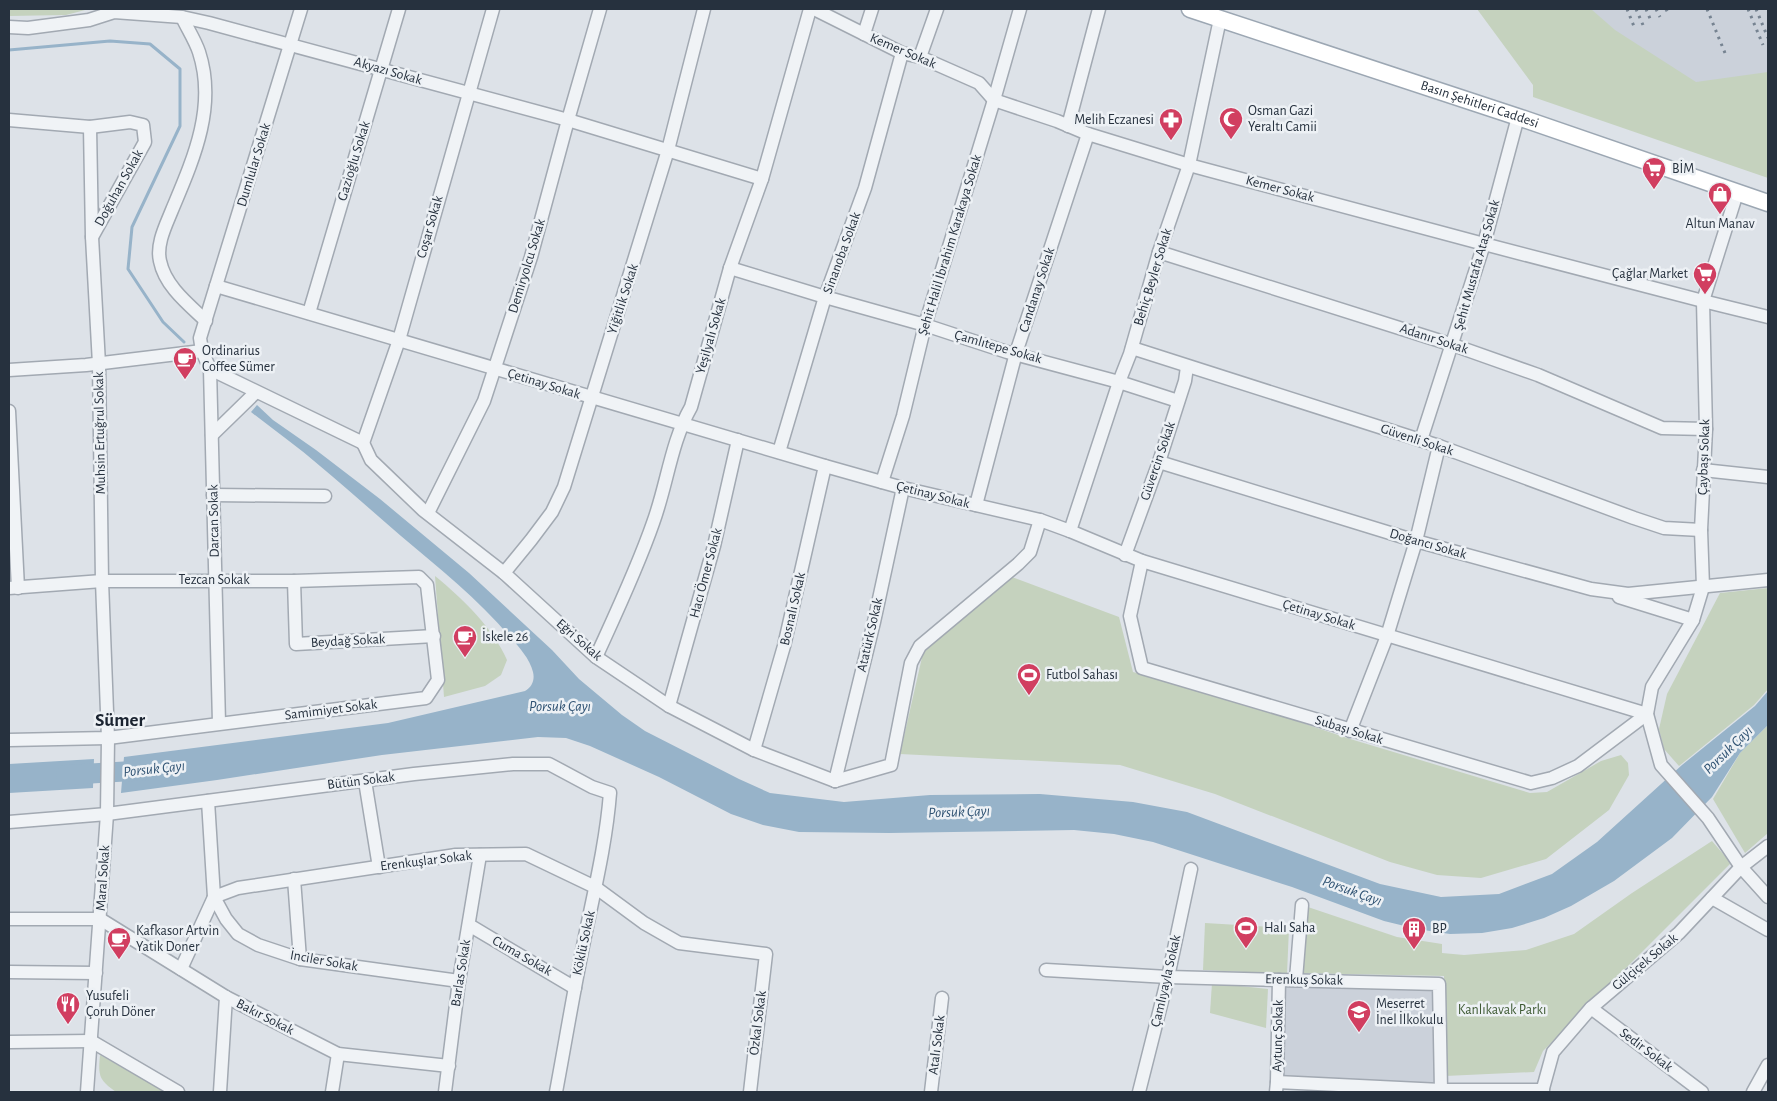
<svg xmlns="http://www.w3.org/2000/svg" width="1777" height="1101" font-family="'Alegreya Sans',sans-serif">
<style>
.built{fill:#cbd1da}
.green{fill:#c5d2be}
.water{fill:#97b3c9}
.lines{fill:none;stroke-linecap:round;stroke-linejoin:round}
.stream{stroke:#97b3c9;stroke-width:3}
.river{stroke:#97b3c9;stroke-width:20}
.minor-casing{stroke:#a2a9b2;stroke-width:15}
.major-casing{stroke:#9ca7b3;stroke-width:19}
.minor{stroke:#f0f3f6;stroke-width:12}
.major{stroke:#fff;stroke-width:16}
.rail{stroke:#768391;stroke-width:3;stroke-dasharray:2.5 5;stroke-linecap:butt}
.labels{text-anchor:middle;dominant-baseline:central;stroke-width:5;stroke-linejoin:round;paint-order:stroke}
.street-label{font-size:14px;fill:#26313e;stroke:#edf1f5}
.poi-label{font-size:14px;fill:#26313e;stroke:#edf1f5;text-anchor:start}
.park-label{font-size:14px;fill:#3e5a33;stroke:#edf1f5}
.water-label{font-size:15px;font-style:italic;fill:#305373;stroke:#edf1f5}
.district-label{font-size:19px;font-weight:bold;fill:#19222f;stroke:#edf1f5}
</style>
<rect width="100%" height="100%" fill="#dde2e8"/>
<g class="built">
<path d="M1504,9h264v124z"/>
<path d="M1279,980l160,4 2,106 -164,-8z"/>
</g>
<g class="green">
<path d="M9,9h80l-23,6 -57,1z"/>
<path d="M1477,9h114l24,21 81,52 72,-10v106l-235,-81v-12z"/>
<path d="M435,576c28,23 57,51 72,84l-6,15 -16,11 -41,11z"/>
<path d="M1009,576l110,41 14,55 134,39 80,27 183,55 17,-1 54,-31 20,-6 7,8 1,12 -20,35 -63,49 -65,19 -44,-3 -47,-13 -175,-68 -95,-29 -220,-11 23,-101z"/>
<path d="M1768,588v101l-14,16 -75,61 -15,-17 -5,-20 8,-35 53,-101z"/>
<path d="M1768,725v108l-23,20 -32,-54 27,-46z"/>
<path d="M1712,841l19,22 -188,188 -9,21 -89,4 -1,-100 -147,-3 5,-68 95,32 45,7v9l22,2 62,-5 48,-16 58,-41z"/>
<path d="M1205,923l84,5 -2,46 -84,-4z"/>
<path d="M1212,983l56,6 -2,39 -56,-15z"/>
<path d="M100,1055l67,37h-51c-17,-12 -18,-16 -16,-37z"/>
</g>
<g class="water">
<path d="M257,405l16,15 43,30 64,49 89,74 83,77 27,29 43,36 23,16 94,48 31,14 74,9 86,-7 110,-1 93,8 54,10 193,72 61,13 58,-3 53,-20 45,-32 85,-77 73,-59 13,-15v34l-28,28 -28,44 -40,41 -58,43 -43,25 -27,12 -32,10 -30,5 -32,1 -33,-5 -33,-8 -92,-34 -139,-45 -39,-8 -40,-4 -185,3 -90,-1 -36,-7 -32,-11 -72,-37 -69,-31 -24,-8 -28,-1 -156,18 -165,25 -96,13 3,-36 264,-34 137,-32c7,-4 10,-11 8,-19 -3,-13 -14,-25 -23,-35 -32,-38 -71,-69 -109,-101 -27,-23 -53,-47 -81,-70 -22,-19 -46,-36 -69,-54z"/>
<path d="M94,759l-1,29 -84,5v-29z"/>
</g>
<g class="lines">
<path class="stream" d="M9,50l101,-9 40,3 30,25v57l-48,101 -4,42 35,53 21,20"/>
<path class="river" d="M66,775l83,-5"/>
<g class="minor-casing">
<g id="minor">
<path d="M814,9l88,44 18,4 59,26 15,17 63,21 31,13 101,31 295,79 219,57 65,16"/>
<path d="M182,17c5,11 13,23 17,35 18,55 -6,108 -27,158 -6,15 -16,34 -12,51 5,25 28,43 46,60"/>
<path d="M9,27l19,1 61,-8 25,-8 68,5 27,6 359,97 194,59"/>
<path d="M864,34l8,-25"/>
<path d="M920,57l17,-48"/>
<path d="M9,120l81,7 40,-5 13,3 2,17 -53,95"/>
<path d="M1068,126l31,-117"/>
<path d="M1737,193l-34,108 3,128 -5,101 2,57 -10,33 -41,67 -5,27 14,51 47,53 33,49 27,30"/>
<path d="M1159,252l294,93 85,30 124,53 44,1"/>
<path d="M730,268l95,29 100,28 82,27 112,30 59,19"/>
<path d="M216,286l609,180 78,22 137,32 30,11 72,30 505,153"/>
<path d="M309,313l90,-304"/>
<path d="M1132,348l307,98 195,72 30,10 37,2"/>
<path d="M210,369l153,74"/>
<path d="M9,370l77,-5 116,-14"/>
<path d="M9,411l9,177"/>
<path d="M212,435l44,-43"/>
<path d="M1421,440l63,-196 34,-127"/>
<path d="M363,443l8,17 52,50 81,63 92,84 73,49 85,44 81,31"/>
<path d="M363,443l36,-103 94,-331"/>
<path d="M779,452l46,-155 40,-109 37,-135"/>
<path d="M1159,462l257,79 175,48 37,5 140,-14"/>
<path d="M1703,470l65,7"/>
<path d="M882,482l21,-66 22,-91 69,-225 26,-91"/>
<path d="M213,495l112,1"/>
<path d="M976,505l40,-152 72,-219"/>
<path d="M428,513l56,-112 47,-144 37,-137 32,-111"/>
<path d="M1070,531l49,-149 11,-28 29,-102 30,-87 31,-146"/>
<path d="M1125,555l34,-93 26,-81 2,-14"/>
<path d="M1142,561l-12,55 12,52 389,115 21,-5 26,-12 69,-52"/>
<path d="M504,573l27,-33 21,-28 12,-25 104,-337 36,-141"/>
<path d="M294,581l2,63 138,-8"/>
<path d="M9,588l93,-7h192l125,-4 8,8 11,95 -12,18 -318,40 -99,2"/>
<path d="M1619,597l74,23"/>
<path d="M596,657c20,-44 41,-88 57,-134 14,-38 18,-81 38,-116l39,-139 32,-89 48,-170"/>
<path d="M669,706l45,-160 24,-106"/>
<path d="M219,723l-9,-354 -8,-18 -2,-13 101,-329"/>
<path d="M1350,731l37,-95 29,-95 23,-95"/>
<path d="M754,750l30,-104 41,-180"/>
<path d="M365,781l14,86"/>
<path d="M835,781l56,-16 20,-102 9,-17 98,-82 12,-12 10,-32"/>
<path d="M835,781l39,-159 29,-134"/>
<path d="M9,822l98,-8 307,-40 99,-10h36l43,23 18,6c-4,52 -17,103 -27,153 -10,49 -18,98 -27,146"/>
<path d="M294,879l6,80"/>
<path d="M214,897l24,-9 218,-33 70,-1 69,33 49,36 35,20 87,11 -16,138"/>
<path d="M214,897l12,22 12,15 20,11 42,14 159,22"/>
<path d="M1712,898l56,32"/>
<path d="M9,919h91l126,78 112,57 111,12"/>
<path d="M469,925l106,63"/>
<path d="M181,969l33,-72 -6,-96"/>
<path d="M1046,970l122,7 271,7 2,106"/>
<path d="M9,972l87,1"/>
<path d="M1296,979l6,-74"/>
<path d="M1591,1008l111,84"/>
<path d="M91,1041l87,51"/>
<path d="M9,1042l82,-1"/>
<path d="M1277,1082l164,8h102"/>
<path d="M87,1092l20,-278 1,-76 -6,-157 -3,-217 -7,-127 -2,-110"/>
<path d="M220,1092l6,-95"/>
<path d="M332,1092l6,-38"/>
<path d="M445,1092l14,-111 21,-126"/>
<path d="M931,1092l11,-94"/>
<path d="M1139,1092l29,-115 23,-108"/>
<path d="M1276,1092l1,-10 2,-102"/>
<path d="M1542,1092l11,-40 38,-44 88,-75 62,-66 27,-21"/>
<path d="M1753,1092l15,-27"/>
</g>
</g>
<g class="major-casing">
<g id="major">
<path id="s1" d="M1190,9l328,108 250,86"/>
</g>
</g>
<use href="#minor" class="minor"/>
<use href="#major" class="major"/>
<g class="rail">
<path d="M1627,9l8,20"/>
<path d="M1636,9l7,16"/>
<path d="M1646,9l5,12"/>
<path d="M1656,9l4,8"/>
<path d="M1666,9l2,4"/>
<path d="M1707,9l18,44"/>
<path d="M1748,9l15,36"/>
<path d="M1756,9l12,29"/>
</g>
</g>
<defs>
<g id="mosque-pin" transform="scale(1.25)"><path d="M0 17L-7.5 6A9.5 9.5 0 1 1 7.5 6Z" fill="#d13e60" stroke="#edf1f5"/><path d="M3.5-4.9A6 6 0 1 0 3.5 4.9A5 5 0 1 1 3.5-4.9Z" fill="#fff"/></g>
<g id="pharmacy-pin" transform="scale(1.25)"><path d="M0 17L-7.5 6A9.5 9.5 0 1 1 7.5 6Z" fill="#d13e60" stroke="#edf1f5"/><path d="M-2-6h4v4h4v4h-4v4h-4v-4h-4v-4h4Z" fill="#fff"/></g>
<g id="supermarket-pin" transform="scale(1.25)"><path d="M0 17L-7.5 6A9.5 9.5 0 1 1 7.5 6Z" fill="#d13e60" stroke="#edf1f5"/><path d="M-6-5.5h2.5l.6 2H6L4.5 2H-2.5L-4.4-4H-6ZM-1.5 3.2a1.3 1.3 0 1 0 .1 0ZM3 3.2a1.3 1.3 0 1 0 .1 0Z" fill="#fff"/></g>
<g id="shop-pin" transform="scale(1.25)"><path d="M0 17L-7.5 6A9.5 9.5 0 1 1 7.5 6Z" fill="#d13e60" stroke="#edf1f5"/><path d="M-5-2.5h2.3a2.7 3.5 0 0 1 5.4 0H5L5.5 6h-11ZM-1.5-2.5h3a1.5 2.3 0 0 0-3 0Z" fill="#fff"/></g>
<g id="cafe-pin" transform="scale(1.25)"><path d="M0 17L-7.5 6A9.5 9.5 0 1 1 7.5 6Z" fill="#d13e60" stroke="#edf1f5"/><path d="M-5.5-4.5H6V0H3Q3 3.5 0 3.5H-2.5Q-5.5 3.5-5.5 0ZM3-3.2v2h1.7v-2ZM-6 4.5H4V6H-6Z" fill="#fff"/></g>
<g id="stadium-pin" transform="scale(1.25)"><path d="M0 17L-7.5 6A9.5 9.5 0 1 1 7.5 6Z" fill="#d13e60" stroke="#edf1f5"/><path d="M0-5a6.5 5 0 1 0 0 10a6.5 5 0 1 0 0-10ZM-3.5-1.8h7v3.6h-7Z" fill="#fff"/></g>
<g id="building-pin" transform="scale(1.25)"><path d="M0 17L-7.5 6A9.5 9.5 0 1 1 7.5 6Z" fill="#d13e60" stroke="#edf1f5"/><path d="M-4-6H4V6H1V3H-1V6H-4ZM-2.5-4.3h1.7v1.8h-1.7ZM.8-4.3h1.7v1.8H.8ZM-2.5-1h1.7V.8h-1.7ZM.8-1h1.7V.8H.8Z" fill="#fff"/></g>
<g id="restaurant-pin" transform="scale(1.25)"><path d="M0 17L-7.5 6A9.5 9.5 0 1 1 7.5 6Z" fill="#d13e60" stroke="#edf1f5"/><path d="M-5-6h1v4h1v-4h1v4h1v-4h1v5L-1.5 .5V6h-2V.5L-5-1ZM5-6V6H3V1.5H1.5Q1.5-4 5-6Z" fill="#fff"/></g>
<g id="school-pin" transform="scale(1.25)"><path d="M0 17L-7.5 6A9.5 9.5 0 1 1 7.5 6Z" fill="#d13e60" stroke="#edf1f5"/><path d="M0-5L7-2L0 1L-7-2ZM-4 1L0 2.5L4 1V4Q0 6-4 4Z" fill="#fff"/></g>
</defs>
<g fill-rule="evenodd">
<use href="#mosque-pin" x="1231" y="119"/>
<use href="#pharmacy-pin" x="1171" y="120"/>
<use href="#supermarket-pin" x="1654" y="169"/>
<use href="#shop-pin" x="1720" y="194"/>
<use href="#supermarket-pin" x="1705" y="274"/>
<use href="#cafe-pin" x="185" y="359"/>
<use href="#cafe-pin" x="465" y="637"/>
<use href="#stadium-pin" x="1029" y="675"/>
<use href="#stadium-pin" x="1246" y="928"/>
<use href="#building-pin" x="1414" y="929"/>
<use href="#cafe-pin" x="119" y="939"/>
<use href="#restaurant-pin" x="68" y="1004"/>
<use href="#school-pin" x="1359" y="1012"/>
</g>
<g class="labels">
<g class="street-label">
<text transform="translate(903 51) rotate(23)">Kemer Sokak</text>
<text transform="translate(388 71) rotate(16)">Akyazı Sokak</text>
<text stroke="none"><textPath href="#s1" startOffset="305">Basın Şehitleri Caddesi</textPath></text>
<text transform="translate(354 161) rotate(-73)">Gazioğlu Sokak</text>
<text transform="translate(254 165) rotate(-73)">Dumlular Sokak</text>
<text transform="translate(119 188) rotate(-61)">Doğuhan Sokak</text>
<text transform="translate(1280 189) rotate(15)">Kemer Sokak</text>
<text transform="translate(430 227) rotate(-74)">Coşar Sokak</text>
<text transform="translate(950 245) rotate(-73)">Şehit Halil İbrahim Karakaya Sokak</text>
<text transform="translate(842 253) rotate(-70)">Sinanoba Sokak</text>
<text transform="translate(1477 265) rotate(-74)">Şehit Mustafa Ataş Sokak</text>
<text transform="translate(527 266) rotate(-73)">Demiryolcu Sokak</text>
<text transform="translate(1153 277) rotate(-73)">Behiç Beyler Sokak</text>
<text transform="translate(1037 290) rotate(-72)">Candanay Sokak</text>
<text transform="translate(623 299) rotate(-72)">Yiğitlik Sokak</text>
<text transform="translate(711 336) rotate(-74)">Yeşilyalı Sokak</text>
<text transform="translate(1434 339) rotate(18)">Adanır Sokak</text>
<text transform="translate(998 347) rotate(16)">Çamlıtepe Sokak</text>
<text transform="translate(544 384) rotate(17)">Çetinay Sokak</text>
<text transform="translate(100 433) rotate(-91)">Muhsin Ertuğrul Sokak</text>
<text transform="translate(1417 440) rotate(18)">Güvenli Sokak</text>
<text transform="translate(1704 457) rotate(-88)">Çaybaşı Sokak</text>
<text transform="translate(1158 461) rotate(-71)">Güvercin Sokak</text>
<text transform="translate(933 495) rotate(14)">Çetinay Sokak</text>
<text transform="translate(214 521) rotate(-91)">Darcan Sokak</text>
<text transform="translate(1428 544) rotate(16)">Doğancı Sokak</text>
<text transform="translate(706 573) rotate(-75)">Hacı Ömer Sokak</text>
<text x="214" y="580">Tezcan Sokak</text>
<text transform="translate(793 609) rotate(-77)">Bosnalı Sokak</text>
<text transform="translate(1319 615) rotate(17)">Çetinay Sokak</text>
<text transform="translate(870 635) rotate(-77)">Atatürk Sokak</text>
<text transform="translate(579 640) rotate(41)">Eğri Sokak</text>
<text transform="translate(348 641) rotate(-3)">Beydağ Sokak</text>
<text transform="translate(331 710) rotate(-7)">Samimiyet Sokak</text>
<text transform="translate(1349 730) rotate(17)">Subaşı Sokak</text>
<text transform="translate(361 781) rotate(-7)">Bütün Sokak</text>
<text transform="translate(426 861) rotate(-7)">Erenkuşlar Sokak</text>
<text transform="translate(103 878) rotate(-86)">Maral Sokak</text>
<text transform="translate(584 943) rotate(-78)">Köklü Sokak</text>
<text transform="translate(522 956) rotate(30)">Cuma Sokak</text>
<text transform="translate(324 961) rotate(10)">İnciler Sokak</text>
<text transform="translate(1645 962) rotate(-40)">Gülçiçek Sokak</text>
<text transform="translate(461 973) rotate(-81)">Barlas Sokak</text>
<text transform="translate(1304 980) rotate(1)">Erenkuş Sokak</text>
<text transform="translate(1166 981) rotate(-77)">Çamlıyayla Sokak</text>
<text transform="translate(265 1017) rotate(27)">Bakır Sokak</text>
<text transform="translate(758 1023) rotate(-83)">Özkal Sokak</text>
<text transform="translate(1278 1036) rotate(-89)">Aytunç Sokak</text>
<text transform="translate(937 1045) rotate(-83)">Atalı Sokak</text>
<text transform="translate(1646 1050) rotate(37)">Sedir Sokak</text>
</g>
<g class="poi-label">
<text x="1248" y="111">Osman Gazi<tspan x="1248" dy="16">Yeraltı Camii</tspan></text>
<text x="1154" y="120" text-anchor="end">Melih Eczanesi</text>
<text x="1672" y="169">BİM</text>
<text x="1720" y="224" text-anchor="middle">Altun Manav</text>
<text x="1688" y="274" text-anchor="end">Çağlar Market</text>
<text x="202" y="351">Ordinarius<tspan x="202" dy="16">Coffee Sümer</tspan></text>
<text x="482" y="637">İskele 26</text>
<text x="1046" y="675">Futbol Sahası</text>
<text x="1264" y="928">Halı Saha</text>
<text x="1432" y="929">BP</text>
<text x="136" y="931">Kafkasor Artvin<tspan x="136" dy="16">Yatik Doner</tspan></text>
<text x="86" y="996">Yusufeli<tspan x="86" dy="16">Çoruh Döner</tspan></text>
<text x="1376" y="1004">Meserret<tspan x="1376" dy="16">İnel İlkokulu</tspan></text>
</g>
<g class="park-label">
<text x="1502" y="1010">Kanlıkavak Parkı</text>
</g>
<g class="water-label">
<text x="560" y="706">Porsuk Çayı</text>
<text transform="translate(1728 750) rotate(-44)">Porsuk Çayı</text>
<text transform="translate(154 769) rotate(-6)">Porsuk Çayı</text>
<text transform="translate(959 812) rotate(-2)">Porsuk Çayı</text>
<text transform="translate(1352 891) rotate(20)">Porsuk Çayı</text>
</g>
<g class="district-label">
<text x="120" y="720">Sümer</text>
</g>
</g>
<rect width="1777" height="1101" fill="none" stroke="#26313e" stroke-width="20"/>
</svg>
